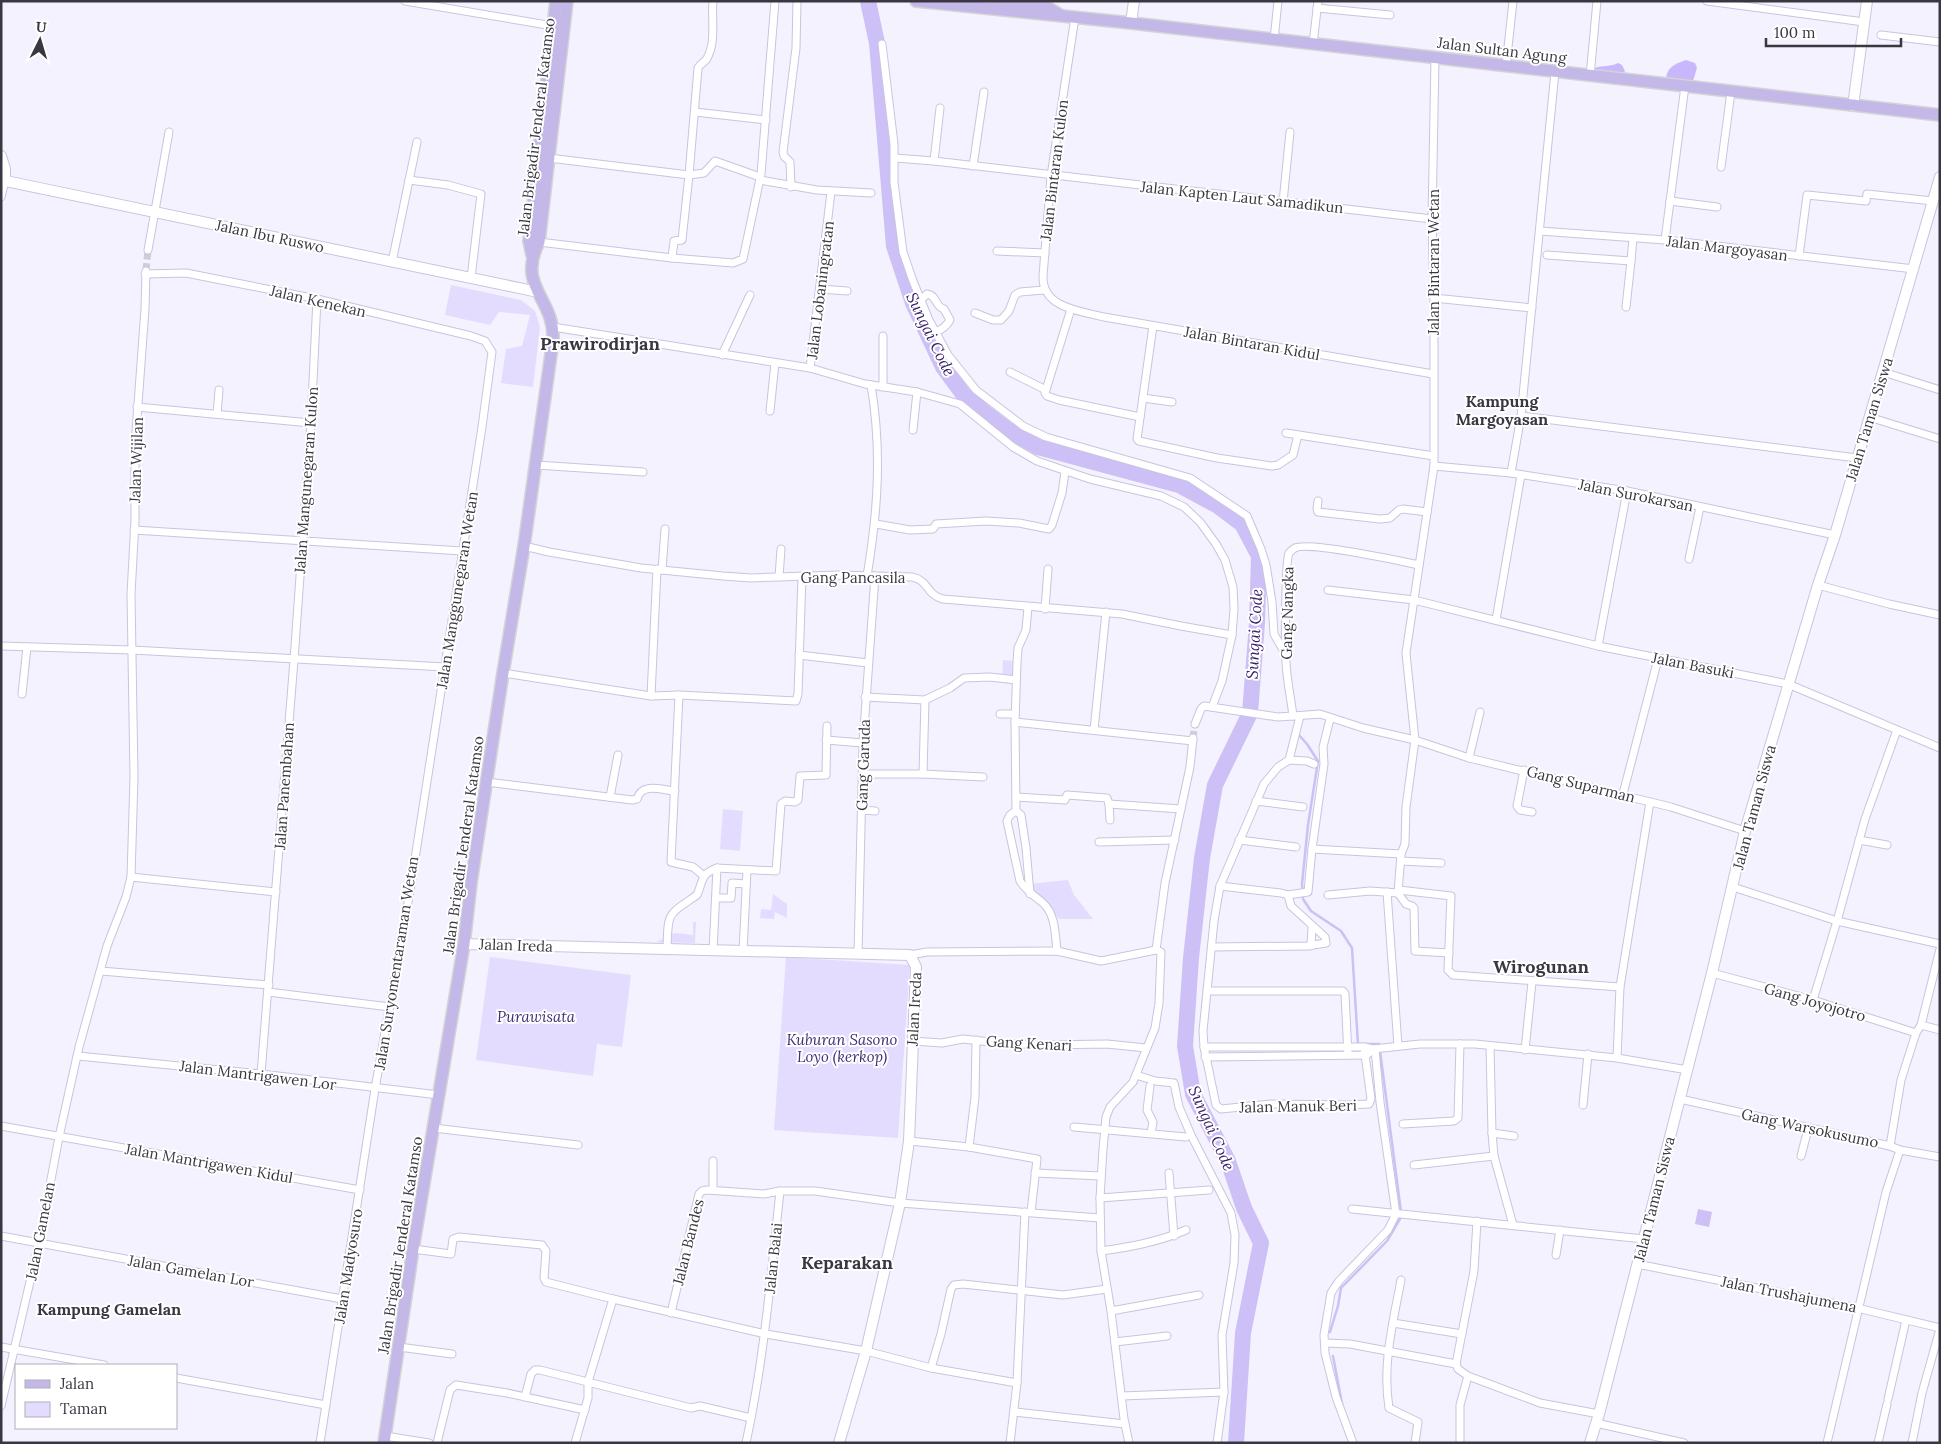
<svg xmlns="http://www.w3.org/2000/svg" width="1941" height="1444" font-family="Lora,serif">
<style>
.green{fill:#e3dcfe}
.forest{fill:#c8b8fb}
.water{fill:#ccc0f6}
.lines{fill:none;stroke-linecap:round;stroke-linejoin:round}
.stream{stroke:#ccc0f6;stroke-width:2.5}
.river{stroke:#ccc0f6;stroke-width:16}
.street-tunnel{stroke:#cfcdd8;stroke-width:7;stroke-dasharray:7 3.5;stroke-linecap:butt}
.street-casing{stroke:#c9c4df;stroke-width:9}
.secondary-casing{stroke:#c9c4df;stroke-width:12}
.primary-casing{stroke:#d4d3d5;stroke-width:14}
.street{stroke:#fff;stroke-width:7}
.secondary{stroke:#fff;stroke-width:10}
.primary{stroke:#c4b8e9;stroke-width:11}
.labels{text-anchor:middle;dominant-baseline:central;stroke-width:4;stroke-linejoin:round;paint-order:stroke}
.street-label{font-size:15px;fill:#3a3742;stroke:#fff}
.park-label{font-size:15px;font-style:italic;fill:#462d79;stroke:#fff}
.water-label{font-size:16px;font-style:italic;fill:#391e69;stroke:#fff}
.neighbourhood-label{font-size:16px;font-weight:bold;fill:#3a3742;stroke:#fff}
.quarter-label{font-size:18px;font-weight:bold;fill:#3a3742;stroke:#fff}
</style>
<rect width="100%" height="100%" fill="#f4f2fe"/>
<g class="green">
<path d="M451,285l70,15 14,11 5,16 -7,60 -32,-4 5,-34 16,-3 8,-31 -31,-3 -9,13 -45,-10z"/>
<path d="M1003,660l10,1 -1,18 -10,-1z"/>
<path d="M723,809l20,2 -3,40 -20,-2z"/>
<path d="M1068,880l6,15 19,24h-34l-30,-35z"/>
<path d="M773,894l14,10v14l-12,-6 -1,7 -14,-1 1,-9 10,1z"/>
<path d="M693,922h3l-1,21 -39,-1 19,-9 18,2z"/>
<path d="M490,957l141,18 -9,72 -25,-3 -4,32 -117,-16z"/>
<path d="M786,957l124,8 -12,173 -124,-8z"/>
</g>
<g class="forest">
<path d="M1686,60l9,3 2,5 -4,13 -7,2 -20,-2c0,-14 9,-17 20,-21z"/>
<path d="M1618,63l4,2 3,6 -3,4 -29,-1 2,-6c8,-3 16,-1 23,-5z"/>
</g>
<path class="water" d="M1698,1209l14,3 -3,15 -14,-3z"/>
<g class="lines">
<g class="stream">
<path d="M1298,734l9,10 11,17 -10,64 -6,59 1,15 8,12 30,20 11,17 6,96h21"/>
<path d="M1380,1051l21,161"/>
<path d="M1330,1332l8,-26 3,-18 46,-47 14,-24"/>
<path d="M1333,1356l10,53"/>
</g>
<path class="river" d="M868,1l9,42 17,203 19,57 30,64 20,27 20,17 25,19 30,17 141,38 39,21 24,18 17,32 -2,67 -7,90 -35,72 -13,73 -11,100 -6,88 8,48 35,67 16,47 17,35 -18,90 -7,110"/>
<g class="street-tunnel">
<path d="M146,270l2,-20"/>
<path d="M1193,738l2,-14"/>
</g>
<g class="street-casing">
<g id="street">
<path d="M405,1l148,25"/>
<path d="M1707,1l157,21"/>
<path d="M1317,8l73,7"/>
<path d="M1075,17l-24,159 -8,100c-1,32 37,35 61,41l329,57"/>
<path d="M1881,35l59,7"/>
<path d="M1274,40l4,-39"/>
<path d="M882,44l12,100v38l9,70 10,29 16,39 19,35 28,35 47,36 23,11 144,41 57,38 14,33 5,16 6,37 2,32 12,21"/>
<path d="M1313,44l5,-43"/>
<path d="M1506,66l7,-65"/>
<path d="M1590,76l7,-75"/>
<path d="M940,108l-6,53 498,58"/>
<path d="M695,112l71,8"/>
<path d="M549,158l140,17 15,-2 11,-12 45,16"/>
<path d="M895,158l39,3"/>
<path d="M973,166l11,-74"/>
<path d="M1721,167l10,-75"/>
<path d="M409,180l39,5 33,9 -10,84"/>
<path d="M760,180l57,10 54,3"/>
<path d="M791,187l-1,-25 -6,-6 -1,-4 13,-104 1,-47"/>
<path d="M1,197l4,-16"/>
<path d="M1670,201l47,6"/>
<path d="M1283,202l7,-70"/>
<path d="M1540,231l125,9 249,29"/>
<path d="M1665,240l20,-154"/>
<path d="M539,242l133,16 61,5 10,-4 18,-85 14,-173"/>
<path d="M148,250l21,-118"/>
<path d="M997,251l48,2"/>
<path d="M1547,255l84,6 -5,46"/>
<path d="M1799,256l8,-61 59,6 1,-7 66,7"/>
<path d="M672,258l2,-17 8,-1 7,-65 9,-107c2,-4 5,-5 8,-8 11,-17 5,-41 7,-59"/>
<path d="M1631,261l2,-23"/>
<path d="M392,262l25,-120"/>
<path d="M145,274l41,-1 131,26 154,37 14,5 7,11 -10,75 -72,464 -35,198 -55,354"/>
<path d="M820,289l27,2"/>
<path d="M1434,298l98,10"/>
<path d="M921,300l6,-6c10,1 8,13 17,15l6,11c-4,7 -8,10 -15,12"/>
<path d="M1071,309l-26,84 2,3 12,4 81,17"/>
<path d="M975,313l18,7h8l8,-9 6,-16 5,-3 24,-2"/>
<path d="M1153,326l-16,113 2,2 78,17 55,8 6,-1 15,-10 5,-20"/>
<path d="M553,327l257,41 55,16 52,8 43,12 53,43 24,14 53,18 71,17 23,11 16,15 16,22 9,16 8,27 1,22 -2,26 -10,46 -10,26"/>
<path d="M883,336v51"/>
<path d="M722,355l28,-60"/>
<path d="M810,368l21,-176"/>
<path d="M1010,372l36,18"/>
<path d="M1883,372l57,18"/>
<path d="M1143,398l29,4"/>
<path d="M137,407l174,16"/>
<path d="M770,411l5,-48"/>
<path d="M217,414l2,-24"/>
<path d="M1521,416l336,42"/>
<path d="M1869,417l71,22"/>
<path d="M913,430l4,-38"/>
<path d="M1286,433l148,23"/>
<path d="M536,465l107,7"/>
<path d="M1434,466l77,7 116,18 208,44"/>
<path d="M1511,473l10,-57 34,-344"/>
<path d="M1318,501l-1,8 1,3 62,7 10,-1 9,-8 4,-1 24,3"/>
<path d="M876,524l34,6 23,-1 3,-5 50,-3 33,2 30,6 3,-4 10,-32 3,-21"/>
<path d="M134,530l328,21"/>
<path d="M524,546l25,6 92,16 82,8 28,2 87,-3 74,2c17,3 14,18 31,22l179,15 59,12 51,9"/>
<path d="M1689,559l11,-52"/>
<path d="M1419,565c-18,-4 -112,-24 -124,-17 -1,0 -5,4 -6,5 -4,9 -4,95 -3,110 1,18 5,36 7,53l27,-2 43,14 52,12 54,18 202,49 74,24"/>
<path d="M662,570l3,-41"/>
<path d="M867,576c11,-65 15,-126 4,-191"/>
<path d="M779,577l2,-28"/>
<path d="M1818,585l71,19 51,11"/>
<path d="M1328,590l86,10 184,46 190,38 152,64"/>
<path d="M1028,607l-2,23 -8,18 -1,14 -2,60 1,89 5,4 5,33 4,46"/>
<path d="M1045,609l3,-40"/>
<path d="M1496,620l25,-145"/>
<path d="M1,646l131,4 313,17"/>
<path d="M1598,646l29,-155"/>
<path d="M799,655l69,8"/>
<path d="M503,673l148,23 28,-1 -8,167 22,5 11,9"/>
<path d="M22,694l5,-47"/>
<path d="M679,695l117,6 2,-7 4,-117"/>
<path d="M651,696l6,-127"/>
<path d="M865,697l60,3 25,-12 14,-10 26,-1 26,3"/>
<path d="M1000,714h15"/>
<path d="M1015,722l178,19"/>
<path d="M1195,724l6,-15 3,-3 74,11 15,-1"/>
<path d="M1094,730l12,-118"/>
<path d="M826,740l37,3"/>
<path d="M1469,758l11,-46"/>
<path d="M1289,760l11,-44"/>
<path d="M1524,770l-7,36 3,4 12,2"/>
<path d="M863,774h60l60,3"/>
<path d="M923,774l2,-74"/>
<path d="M487,782l145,18 5,-1c5,-17 24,-9 38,-8"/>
<path d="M1623,794l35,-135"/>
<path d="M610,797l8,-42"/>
<path d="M1016,797l49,3 2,-5 40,3 2,6 1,16"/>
<path d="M1256,801l47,6"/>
<path d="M1109,804l72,5"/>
<path d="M862,810l13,1"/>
<path d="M1016,811l-6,4 -3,6 13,60c6,10 14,14 23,22 13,12 12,32 14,48"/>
<path d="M1239,840l57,7"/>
<path d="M1859,840l28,5"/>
<path d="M1099,842l76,-2"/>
<path d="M1312,849l89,5"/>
<path d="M1401,861l40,2"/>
<path d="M131,877l145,15"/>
<path d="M1733,887l104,34 103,23"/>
<path d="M1399,890l52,6 -3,74 5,5 167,12"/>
<path d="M1387,892l11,154"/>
<path d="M1398,893l3,-39 4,-10 1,-37 9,-67 -9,-87 28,-187v-168l-2,-79 3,-161"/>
<path d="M1398,893l8,11 6,2 2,2 1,43 34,2"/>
<path d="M1288,895l20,-3 4,-43 12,-85 -1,-17 7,-28"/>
<path d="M1328,895l42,-4 28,2"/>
<path d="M716,898h15l1,-15 14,1"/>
<path d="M1311,946l1,-20"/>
<path d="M1212,947l95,-1 19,-3 -1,-6 -34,-31 -3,-11 -7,-2 -61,-7"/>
<path d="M667,950c1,-39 0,-34 30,-55 6,-13 3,-21 20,-27l59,3 5,-67 4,-3 10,1 3,-2 2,-24 26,-1 1,-49"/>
<path d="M1156,950l9,-67 25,-116 3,-29"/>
<path d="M713,951l4,-83"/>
<path d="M743,951l4,-81"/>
<path d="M858,954l5,-211 12,-167"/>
<path d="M910,955l17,-3 130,-1 44,10 55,-11 5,2 -2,51 -4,25 -22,54 -23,25 -4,10 -3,32 -3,49 1,53 10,60 13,108 5,24"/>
<path d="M101,971l168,14"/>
<path d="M1712,973l101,27 103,33"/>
<path d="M1207,991l7,-70 6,-35 44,-102 14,-17 11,-7 18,1 7,3"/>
<path d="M268,992l122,15"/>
<path d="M1813,1000l24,-79 28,-102 32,-89"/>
<path d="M1921,1025l19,5"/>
<path d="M912,1041l30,2 21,-4 36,4 44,2 64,-1 39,4"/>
<path d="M1204,1047h160l9,2 47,-5h55l142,14 71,12"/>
<path d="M1490,1047l2,86 2,23 19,69"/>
<path d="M1525,1050l7,-68"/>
<path d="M1348,1055l-3,-61 -2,-3h-136l-4,40 1,16 12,58 5,4 50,-5 76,1 22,-1 2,-5 -7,-52"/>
<path d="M78,1056l183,18 178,21"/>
<path d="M1205,1057l161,-2 3,-2"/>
<path d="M1617,1058l3,-71 30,-185"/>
<path d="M261,1074l33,-414 17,-237 6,-124"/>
<path d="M1136,1075l19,6 19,2 5,24 12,28 40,78 4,22 -1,28 -12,72 2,57 -7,51"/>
<path d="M1150,1086l-3,24 6,12 -2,11"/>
<path d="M1680,1099l210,47 10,4 40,7"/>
<path d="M1583,1105l5,-51"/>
<path d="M1403,1124l51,-3 4,-3 2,-74"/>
<path d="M1,1126l359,64"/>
<path d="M1074,1127l112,10"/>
<path d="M434,1128l144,17"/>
<path d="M1492,1133l22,3"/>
<path d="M909,1141l60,6 68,12 -6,53"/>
<path d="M1890,1146l11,-66 15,-47 5,-8 19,-76"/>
<path d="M969,1147l6,-50 1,-57"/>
<path d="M1801,1156l7,-27"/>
<path d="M1414,1165l80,-9"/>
<path d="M1035,1173l66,3"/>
<path d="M1169,1173l5,63"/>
<path d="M713,1190v-29"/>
<path d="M1100,1198l109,-8"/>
<path d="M1352,1209l292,30"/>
<path d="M1477,1221l-3,50 -18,93 2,5 10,7 72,27 59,11"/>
<path d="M1,1236l341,63"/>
<path d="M413,1249l38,5 2,-15 6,-2 83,8 4,6 -2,27 2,4 67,17"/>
<path d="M1101,1251c29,-4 57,-9 85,-21"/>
<path d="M1556,1255l4,-25"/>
<path d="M1637,1264l220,44 83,20"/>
<path d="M1401,1280c-8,43 -19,84 -12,128l29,14 -3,21"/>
<path d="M1111,1311l88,-16"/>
<path d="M671,1313l28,-119 3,-3 5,-1 57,4 16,-3"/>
<path d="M1393,1323l69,11"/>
<path d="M1115,1342l52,-6"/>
<path d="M1325,1343l25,1 106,20"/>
<path d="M1,1347l103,18"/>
<path d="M399,1347l53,7"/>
<path d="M931,1368l10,-34 10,-45 3,-4 9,-1 100,11 44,-6"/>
<path d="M176,1378l150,27"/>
<path d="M1122,1396l102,-4"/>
<path d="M525,1397l6,-23 4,-4h5l151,38 9,-2 51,12"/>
<path d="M1888,1399l18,-79"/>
<path d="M1,1406l38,-163 20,-106 20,-90 28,-101 19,-49 5,-20 3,-100 -3,-183 4,-73v-76l10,-136 1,-38"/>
<path d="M1015,1412l110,12"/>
<path d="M1596,1423l88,20"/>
<path d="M385,1436l44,7"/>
<path d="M437,1443l13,-53 6,-5 51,8 78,17"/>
<path d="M575,1443l13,-45v-16l25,-83 153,35 100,17 65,17 86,15"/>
<path d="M746,1443c18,-83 25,-167 34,-252h35l85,12 200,15"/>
<path d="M1010,1443l7,-60 8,-171"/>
<path d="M1353,1443l-17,-46 -11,-44 -1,-18 7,-42 8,-12 49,-51 8,-16 -16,-112 -5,-53"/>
<path d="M1460,1443v-38l8,-29"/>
<path d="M1827,1443l59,-251 14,-42"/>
<path d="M1878,1443l9,-39"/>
<path d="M1912,1443l10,-50 18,-64"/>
</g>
</g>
<g class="secondary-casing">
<g id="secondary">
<path d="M1131,23l3,-22"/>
<path d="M1853,106l14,-105"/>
<path d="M1,156l4,13v12"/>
<path d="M1,180l537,112"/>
<path d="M464,944l446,11 6,12 -7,174 -9,62 -34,148 -27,92"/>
<path d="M1590,1443l9,-29 113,-441 33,-142 73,-246 17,-50 105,-358"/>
</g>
</g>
<g class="primary-casing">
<g id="primary">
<path d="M916,1l215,22 809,92"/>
<path d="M995,1l52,6 13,8"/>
<path d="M532,255l-3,-14 27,-240"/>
<path d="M384,1443l29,-194 51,-305 7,-61 32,-210 21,-127 29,-206c2,-42 -37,-53 -14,-98l28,-241"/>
</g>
</g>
<use href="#street" class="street"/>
<use href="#secondary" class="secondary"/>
<use href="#primary" class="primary"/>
</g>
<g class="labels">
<g class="street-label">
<text transform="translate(1502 50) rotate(7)">Jalan Sultan Agung</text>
<text transform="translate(536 127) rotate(-83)">Jalan Brigadir Jenderal Katamso</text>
<text transform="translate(1054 170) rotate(-83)">Jalan Bintaran Kulon</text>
<text transform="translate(1242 197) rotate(6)">Jalan Kapten Laut Samadikun</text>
<text transform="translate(270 236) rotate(12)">Jalan Ibu Ruswo</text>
<text transform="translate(1727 248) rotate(7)">Jalan Margoyasan</text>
<text transform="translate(1433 262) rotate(-90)">Jalan Bintaran Wetan</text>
<text transform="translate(820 290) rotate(-83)">Jalan Lobaningratan</text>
<text transform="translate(318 301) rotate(13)">Jalan Kenekan</text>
<text transform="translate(1252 343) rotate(10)">Jalan Bintaran Kidul</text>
<text transform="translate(1869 419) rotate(-73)">Jalan Taman Siswa</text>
<text transform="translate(136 460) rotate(-88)">Jalan Wijilan</text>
<text transform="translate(306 480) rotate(-86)">Jalan Mangunegaran Kulon</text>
<text transform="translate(1636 495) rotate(11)">Jalan Surokarsan</text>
<text x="853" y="577">Gang Pancasila</text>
<text transform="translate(457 590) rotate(-81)">Jalan Manggunegaran Wetan</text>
<text transform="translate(1287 613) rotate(-89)">Gang Nangka</text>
<text transform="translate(1693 665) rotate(11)">Jalan Basuki</text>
<text transform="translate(863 765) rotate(-88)">Gang Garuda</text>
<text transform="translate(1581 784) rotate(14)">Gang Suparman</text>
<text transform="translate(284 786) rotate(-86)">Jalan Panembahan</text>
<text transform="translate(1754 807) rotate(-75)">Jalan Taman Siswa</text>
<text transform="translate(463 845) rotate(-82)">Jalan Brigadir Jenderal Katamso</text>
<text transform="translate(516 945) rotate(2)">Jalan Ireda</text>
<text transform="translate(396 963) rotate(-81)">Jalan Suryomentaraman Wetan</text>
<text transform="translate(1815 1002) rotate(16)">Gang Joyojotro</text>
<text transform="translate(914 1009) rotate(-87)">Jalan Ireda</text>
<text transform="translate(1029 1043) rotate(3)">Gang Kenari</text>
<text transform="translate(258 1075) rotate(7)">Jalan Mantrigawen Lor</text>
<text transform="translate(1298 1106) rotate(-1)">Jalan Manuk Beri</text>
<text transform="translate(1810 1128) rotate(12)">Gang Warsokusumo</text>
<text transform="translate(209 1163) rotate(10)">Jalan Mantrigawen Kidul</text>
<text transform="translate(1654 1199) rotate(-76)">Jalan Taman Siswa</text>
<text transform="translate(40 1231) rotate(-79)">Jalan Gamelan</text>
<text transform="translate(688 1242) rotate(-76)">Jalan Bandes</text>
<text transform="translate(400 1245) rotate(-81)">Jalan Brigadir Jenderal Katamso</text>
<text transform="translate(773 1258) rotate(-84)">Jalan Balai</text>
<text transform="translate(348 1266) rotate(-81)">Jalan Madyosuro</text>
<text transform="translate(191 1271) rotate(10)">Jalan Gamelan Lor</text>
<text transform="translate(1789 1294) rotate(11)">Jalan Trushajumena</text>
</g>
<g class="park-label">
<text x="536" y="1016">Purawisata</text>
<text x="842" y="1039">Kuburan Sasono<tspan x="842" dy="17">Loyo (kerkop)</tspan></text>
</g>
<g class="water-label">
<text transform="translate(931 334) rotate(64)">Sungai Code</text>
<text transform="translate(1254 634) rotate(-87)">Sungai Code</text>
<text transform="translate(1212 1128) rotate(66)">Sungai Code</text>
</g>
<g class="neighbourhood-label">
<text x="1502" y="401">Kampung<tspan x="1502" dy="18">Margoyasan</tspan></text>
<text x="109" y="1309">Kampung Gamelan</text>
</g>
<g class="quarter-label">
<text x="600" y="343">Prawirodirjan</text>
<text x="1541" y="966">Wirogunan</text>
<text x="847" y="1262">Keparakan</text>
</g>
</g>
<rect width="1941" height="1444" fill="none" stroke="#3a3742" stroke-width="5"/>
<rect x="15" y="1364" width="162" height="65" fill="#ffffff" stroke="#b0afb3"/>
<rect x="25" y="1380" width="25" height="8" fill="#c4b8e9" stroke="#b0afb3"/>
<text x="60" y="1389" font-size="15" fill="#3a3742">Jalan</text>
<rect x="25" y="1402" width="25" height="15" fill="#e3dcfe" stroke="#b0afb3"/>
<text x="60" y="1414" font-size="15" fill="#3a3742">Taman</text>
<g transform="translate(40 40) rotate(5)" stroke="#ffffff" stroke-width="4" paint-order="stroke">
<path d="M0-4L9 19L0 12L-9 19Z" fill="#3a3742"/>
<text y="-8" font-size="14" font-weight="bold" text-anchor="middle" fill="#3a3742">U</text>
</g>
<path d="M1766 38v8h135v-8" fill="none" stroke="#3a3742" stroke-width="2.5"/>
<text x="1774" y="38" font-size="15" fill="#3a3742" stroke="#ffffff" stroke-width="4" paint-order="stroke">100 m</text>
</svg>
